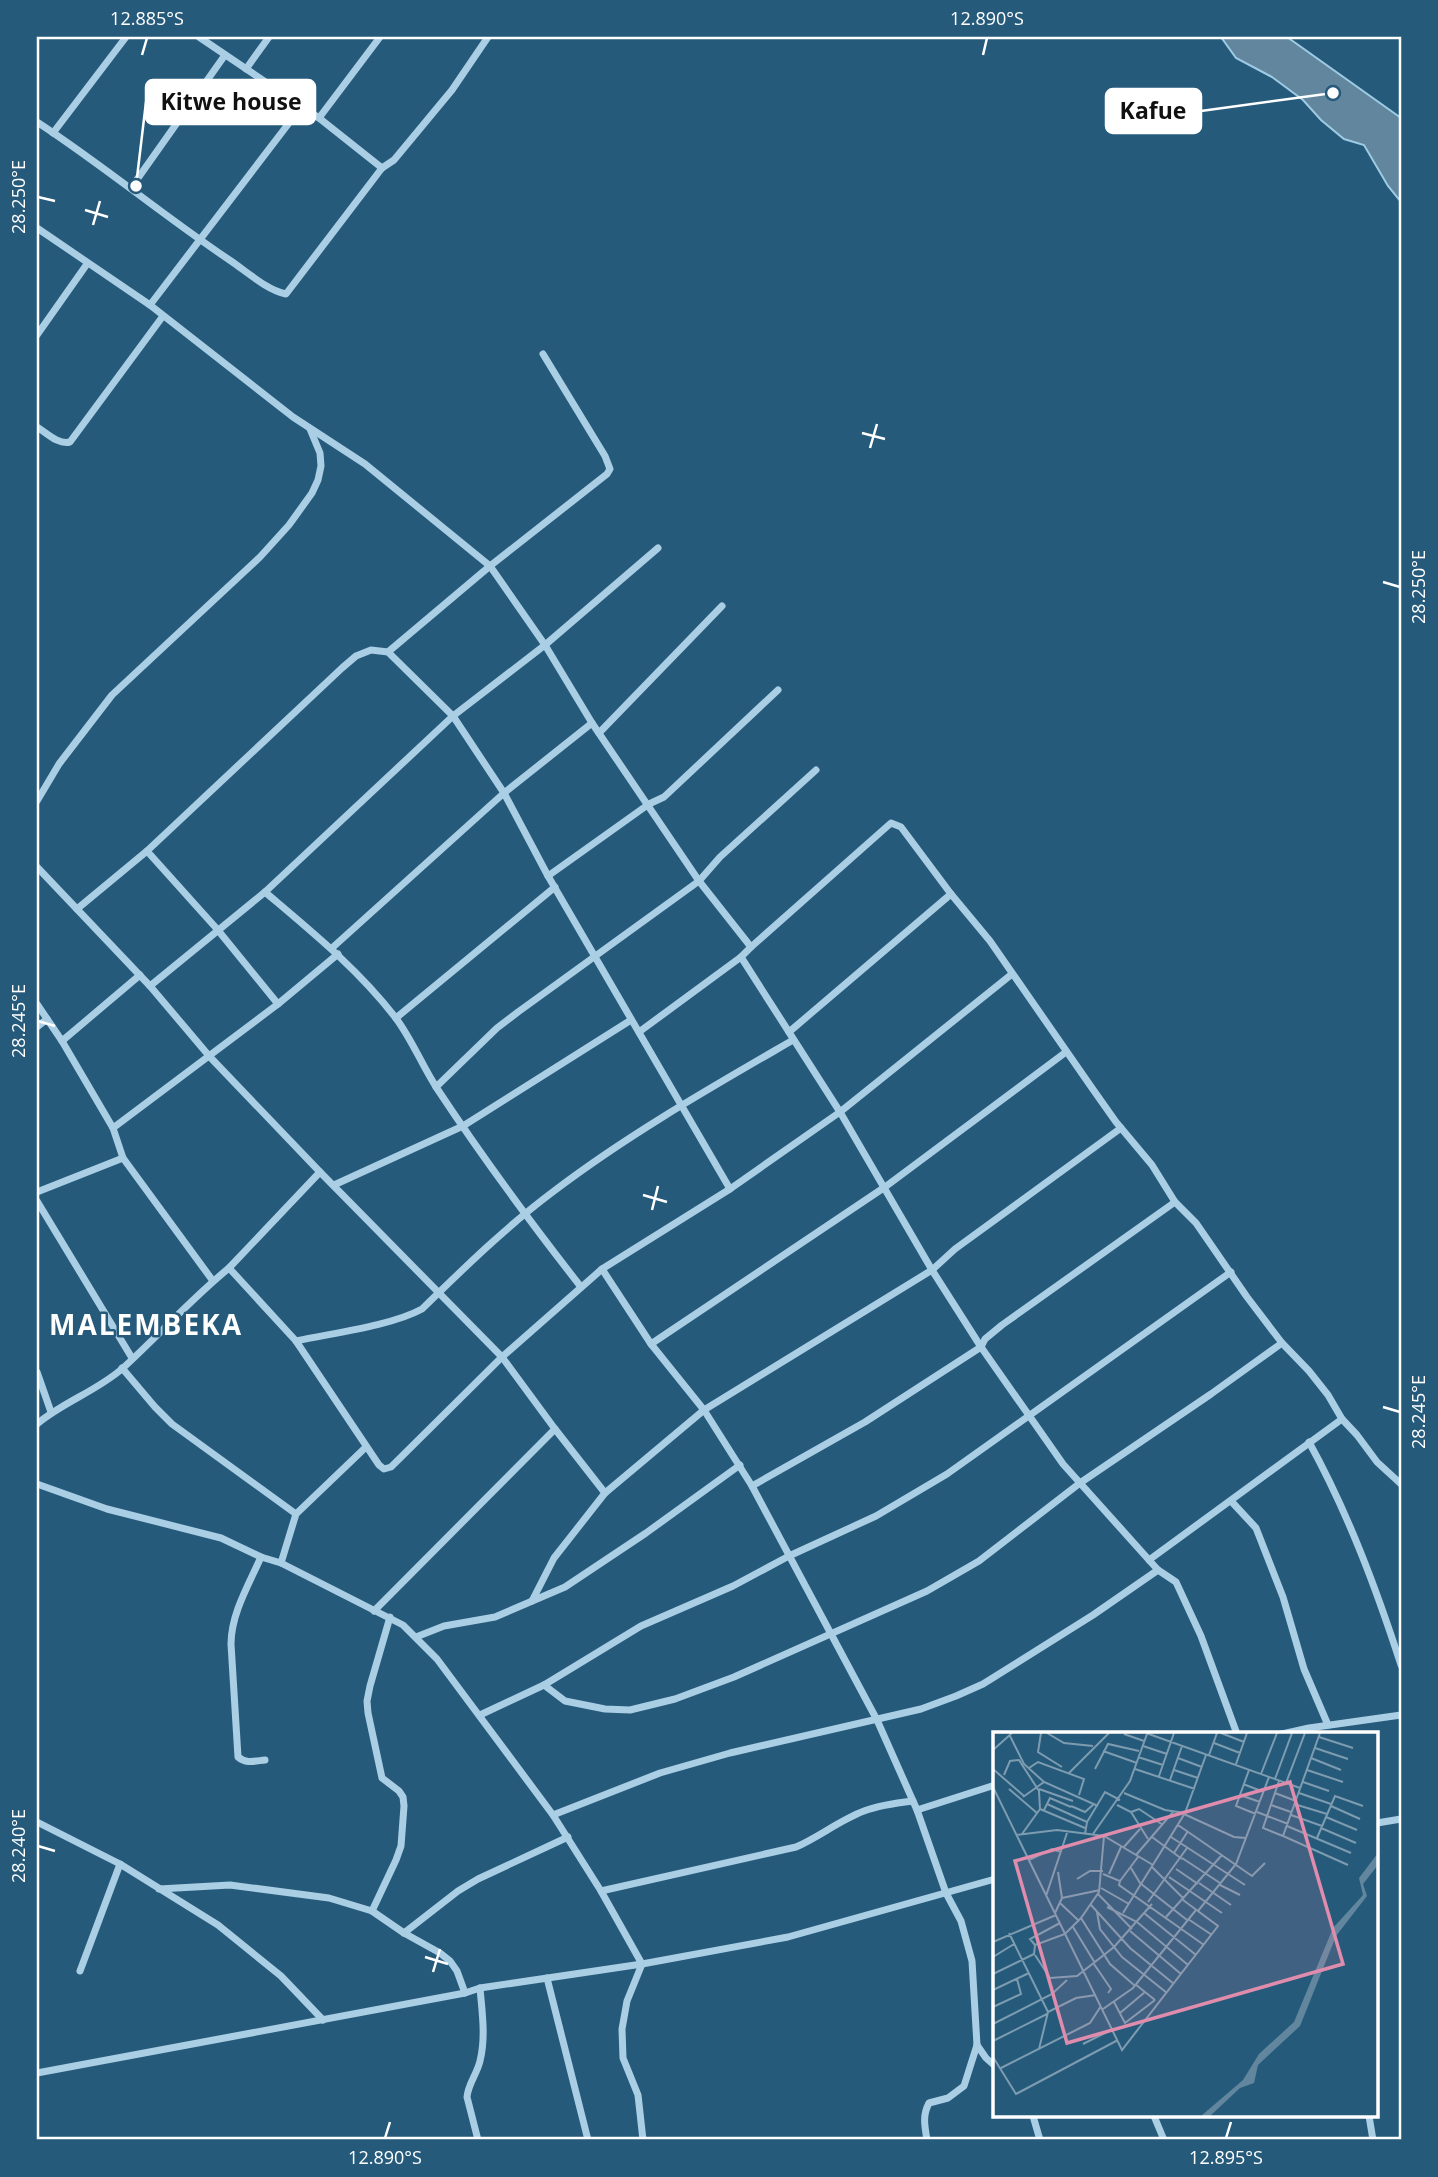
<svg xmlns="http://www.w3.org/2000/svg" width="1438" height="2177" font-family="'Open Sans',sans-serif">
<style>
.water{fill:#61869e;stroke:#9ecbe4;stroke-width:2}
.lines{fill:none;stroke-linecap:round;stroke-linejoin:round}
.street{stroke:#aacee4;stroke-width:7}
.ticks{fill:none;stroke:#fff;stroke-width:2.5}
.labels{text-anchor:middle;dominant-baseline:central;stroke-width:5;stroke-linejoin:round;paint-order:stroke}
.district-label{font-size:28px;font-weight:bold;letter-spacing:2px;fill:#fff;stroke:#265a7b}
.inset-road{fill:none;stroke:#7d9cb0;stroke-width:2}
.view{fill:#e08cad;fill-opacity:0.15;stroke:#e08cad;stroke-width:3.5}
.inset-edge{fill:none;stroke:#fff;stroke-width:3.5}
.leader{fill:none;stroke:#fff;stroke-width:2.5}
.callout-dot{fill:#fff;stroke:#265a7b;stroke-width:2.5}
.callout{fill:#fff;stroke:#fff;stroke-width:2.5}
.callout-label{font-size:23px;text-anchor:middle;font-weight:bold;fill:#111}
.neatline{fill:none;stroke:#fff;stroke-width:2.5}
.ticks-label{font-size:18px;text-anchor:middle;fill:#fff}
</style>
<rect width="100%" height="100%" fill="#265a7b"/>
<path class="water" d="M1221,37h66l114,81v84l-13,-16 -24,-41 -20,-6 -23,-19 -18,-20 -31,-23 -36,-19z"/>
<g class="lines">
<g class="street">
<path d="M199,37l120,81 63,50 12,-8 58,-70 36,-53"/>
<path d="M246,69l23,-32"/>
<path d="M319,118l61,-81"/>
<path d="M37,122c66,43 128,95 194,139 16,11 36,29 55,33l96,-126"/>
<path d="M53,133l73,-96"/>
<path d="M131,188l94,-133"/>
<path d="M37,228l113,77 143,112 72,47 125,102 55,79 47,78 107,158 52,66"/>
<path d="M150,305l152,-199"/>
<path d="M37,335l50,-71"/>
<path d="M37,427c10,6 21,18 33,15l93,-126"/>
<path d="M388,652l102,-86 117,-92 3,-5 -5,-13 -62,-102"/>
<path d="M599,733l123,-127"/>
<path d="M37,801l22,-37 53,-69 148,-138 29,-32 23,-32 6,-13 3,-14 -1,-13 -10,-24"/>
<path d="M147,851l70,78 61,75"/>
<path d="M37,867l113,119 60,71 110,115 182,185 53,72 50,64"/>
<path d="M548,876l101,-72 15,-7 114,-107"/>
<path d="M265,892c46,39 93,77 130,125 17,22 27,49 43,73 45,68 93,133 143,197"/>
<path d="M77,909l70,-58 195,-183 14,-12 15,-6 17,2 65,64 51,77 44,83 182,313"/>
<path d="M332,948l172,-155 88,-70"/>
<path d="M741,957l99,155 92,158 49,77 82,117 86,96 9,10 18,12 25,54 36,98"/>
<path d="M150,986l115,-94 188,-176 92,-71 113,-97"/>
<path d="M37,1004l25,37 51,87 10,30 90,123"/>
<path d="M396,1018l159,-131"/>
<path d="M37,1027l10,-8"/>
<path d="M639,1032l102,-75 10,-10 140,-124 10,4 50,67 39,47 102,147 24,34 36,43 23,37 21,21 51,74 35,46 27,28 19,24 14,24 15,16 20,27 24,22"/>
<path d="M789,1032l162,-138"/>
<path d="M62,1041l78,-66"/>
<path d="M436,1087l61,-59 21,-16 181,-131 21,-24 96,-87"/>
<path d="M113,1128l165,-124 60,-50"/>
<path d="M334,1185l129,-59 168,-106"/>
<path d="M37,1192l86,-34"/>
<path d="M37,1201l95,157"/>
<path d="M229,1268l67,73 83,124 5,4 7,-2 111,-110 100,-88 128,-80 110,-77 172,-138"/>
<path d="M602,1269l49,75 53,66 48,76 125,234 40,90 29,83 15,28 11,40 5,84 -13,41 -16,12 -19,5c-7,13 -4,24 -2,37"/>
<path d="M296,1341c36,-8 95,-15 126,-32 42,-41 85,-83 132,-118 75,-57 158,-104 239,-151"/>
<path d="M651,1344l234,-157 181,-135"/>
<path d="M122,1368l33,39 17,17 124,90"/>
<path d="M37,1372l14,40"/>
<path d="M37,1424c26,-22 60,-33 86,-56 36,-33 68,-69 106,-100l91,-96"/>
<path d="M1309,1442c39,71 67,146 92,223"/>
<path d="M37,1484l70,25 114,29 40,19 20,6 122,62 34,34 116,156 48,76 41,73 -15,37 -5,28 1,29 15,37 5,45"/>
<path d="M752,1486l113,-64 116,-75 4,-8 17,-14 173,-123"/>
<path d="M1231,1501l25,27 27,69 21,72 24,56"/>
<path d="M261,1557c-12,27 -30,57 -30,87l7,113c8,7 17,4 27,3"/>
<path d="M1149,1560l193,-141"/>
<path d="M281,1563l15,-49 70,-67"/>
<path d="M532,1601l22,-43 51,-65 99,-83 228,-140 23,-21 166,-121"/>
<path d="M374,1611l181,-182"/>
<path d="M416,1637l28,-11 51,-9 70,-30 81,-54 94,-68"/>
<path d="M544,1685l21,16 40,8 25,1 45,-11 59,-22 193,-86 52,-30 101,-78 131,-89 71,-51"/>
<path d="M480,1715l64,-30 97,-59 92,-40 56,-30 87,-40 71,-42 284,-202"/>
<path d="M1282,1734l27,-6 92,-13"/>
<path d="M917,1810l78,-25"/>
<path d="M553,1815l107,-42 70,-20 191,-44 35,-13 27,-12 110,-69 65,-45"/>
<path d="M37,1822l83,42 98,61 63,51 42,44"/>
<path d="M1377,1823l24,-4"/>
<path d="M159,1889l71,-4 99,13 43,13 32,22 36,20 10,8 7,10 8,22"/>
<path d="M601,1891l195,-44c23,-10 44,-27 68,-36 16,-6 32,-8 49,-10"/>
<path d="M372,1911l24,-51 5,-14 3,-40 -1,-9 -4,-6 -17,-13 -14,-65 -1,-12 3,-15 20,-69"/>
<path d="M404,1933l54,-42 20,-12 90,-42"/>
<path d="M80,1971l40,-107"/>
<path d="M547,1978l41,162"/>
<path d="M977,2045l9,13 9,8"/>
<path d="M37,2073l428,-80 15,-5 162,-24 146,-27 207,-58"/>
<path d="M1033,2116l7,24"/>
<path d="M1154,2116l10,24"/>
<path d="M1369,2116l4,24"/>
<path d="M478,2140l-11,-43c1,-13 10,-23 13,-36 6,-24 2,-49 0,-73"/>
</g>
</g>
<path class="ticks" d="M142,55l5,-17M983,55l4,-17M38,197l17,4M85,210l23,7M93,225l7,-24M862,433l23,6M870,448l7,-24M1383,582l17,5M38,1021l17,5M643,1195l24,7M652,1210l6,-24M1383,1407l17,5M38,1846l17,5M425,1957l23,7M433,1972l7,-23M385,2138l5,-16M1226,2138l5,-16"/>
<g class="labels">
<g class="district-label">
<text x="146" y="1324">MALEMBEKA</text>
</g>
</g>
<g transform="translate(993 1732)">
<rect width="385" height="385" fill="#265a7b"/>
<path d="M385,121v12l-15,19 4,12 -31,40 -36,90 -42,39 -4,18 -14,5 -30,28h-9l42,-36 16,-26 35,-32 39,-94 30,-33 -4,-17z" fill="#61869e"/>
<path class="inset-road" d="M48,1l-3,19 24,15M54,1l17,10 29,3M153,1l154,55M228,1l23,9M327,1l-37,103 65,29M131,2l20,7M17,4l14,28 20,18 54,24M326,5l34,11M221,11l26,10M150,14l24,8M322,16l33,11M0,18l19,-17M110,19l34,12M216,23l8,-22M145,25l25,8M185,26l24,9M318,26l30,12M243,32l11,-31M36,36l9,-6 46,17 -5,16M0,37l31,27M102,37l13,-25 31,7M142,37l60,20M181,38l24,8M256,38l-13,36 20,8M314,38l36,12M76,41l40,-40M268,42l16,-41M11,43l6,-14 9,-1 20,31 1,18 -18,25M166,44l15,-43M282,47l17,-46M177,48l12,-34M286,49l-16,47 20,8M310,50l26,9M293,51l19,-50M250,52l21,8M0,55l129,263 96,-124 -35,-26M16,57l28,24M46,57l34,12M131,61l41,17 20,3M282,61l21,8M306,61l32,11M247,63l20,7M30,65l21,-15M54,72l40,18M301,72l33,10M124,73l14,7 17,27M278,73l20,7M78,74l14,6 9,-8M338,74l29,13M47,77l45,19M51,78l6,-12 21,9M138,80l8,-3 24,16M264,80l31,12M191,82l50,23 12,1M298,83l31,11M333,85l31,13M185,93l74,51 13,-13M294,94l64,27M328,96l35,15M92,102l2,-12 18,-30 15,8M100,102l37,-53 17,-47M23,103l41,-5 47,6 49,29M159,105l30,22M178,105l74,48M324,106l18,-42 28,10M130,116l17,-19M181,121l14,-22M143,123l37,-43M189,126l38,25M36,128l23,-11 9,3M159,135l32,32M138,136l9,15 47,37M183,137l22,15M110,142l17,7 -1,4 85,60M116,142l12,-27M176,145l53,36M84,147l13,-8h13M127,149l18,-24M206,151l32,22M227,153l20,10M108,156l28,16M105,162l34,35M53,164l21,-63M69,166l38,-8M155,170l39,-54M67,171l18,17M98,173l39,43 44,36M114,175l30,15 51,43M205,179l38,-47 33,-87M104,180l3,17 22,28 45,36M62,181l7,-15 -4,-26M130,181l62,-100 21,-58M151,181l52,42M173,185l56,-62M88,186l29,46 24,21M195,187l24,16M80,195l22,36M137,199l51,43M16,201l39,79M0,210l63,-27M42,213l-5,-6 30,-16M42,223l15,23 27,-2 37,-29 38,-43M0,225l21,-13M101,232l17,25 -3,4M0,242l41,-20 1,-9 30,-11 16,-16 18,-26 5,-56M142,252l20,16M0,258l36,-17M121,270l11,21 30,-23M0,275l28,-13 -4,-15M110,277l30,-21 63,-78M127,281l25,-21M0,292l59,-30 15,-14M0,309l54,-27M90,312l30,-15M46,317l9,-37 28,-14 20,-3M0,325l23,37 102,-54M8,336l89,-45 11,-17"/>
<path class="view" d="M297,50l53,182 -276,79 -52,-182z"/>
<rect width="385" height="385" class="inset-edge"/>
</g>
<path class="leader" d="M136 186L146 102M1333 93L1201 111"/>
<g class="callout-dot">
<circle cx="136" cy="186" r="7"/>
<circle cx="1333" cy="93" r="7"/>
</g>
<g class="callout">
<rect x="146" y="80" width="169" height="44" rx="7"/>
<rect x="1106" y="89" width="95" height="44" rx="7"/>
</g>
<g class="callout-label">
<text x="231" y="110">Kitwe house</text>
<text x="1153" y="119">Kafue</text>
</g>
<rect width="1438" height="2177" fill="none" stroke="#265a7b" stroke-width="77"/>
<rect x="38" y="38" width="1362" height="2100" class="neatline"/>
<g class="ticks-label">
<text x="147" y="25">12.885°S</text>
<text x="987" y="25">12.890°S</text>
<text transform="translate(19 197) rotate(-90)" y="6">28.250°E</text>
<text transform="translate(1419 587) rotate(-90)" y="6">28.250°E</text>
<text transform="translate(19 1021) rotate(-90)" y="6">28.245°E</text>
<text transform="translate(1419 1412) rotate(-90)" y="6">28.245°E</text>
<text transform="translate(19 1846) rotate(-90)" y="6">28.240°E</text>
<text x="385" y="2164">12.890°S</text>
<text x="1226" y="2164">12.895°S</text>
</g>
</svg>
